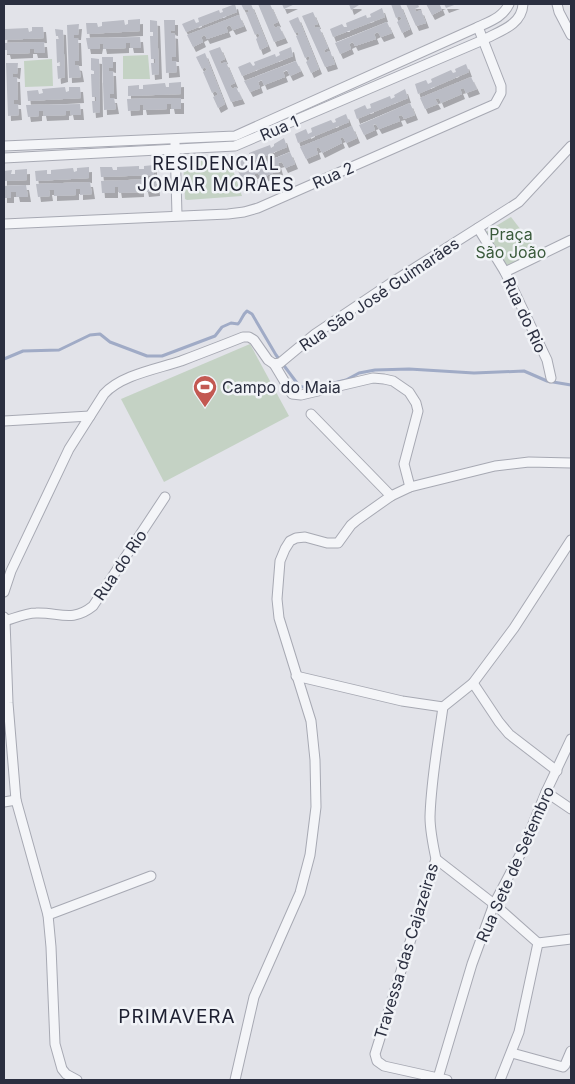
<svg xmlns="http://www.w3.org/2000/svg" width="575" height="1084" font-family="Inter,sans-serif">
<style>
.green{fill:#c4d2c4}
.lines{fill:none;stroke-linecap:round;stroke-linejoin:round}
.stream{stroke:#a0abc6;stroke-width:3}
.building{fill:#babcc5;filter:url(#shadow)}
.minor-casing{stroke:#a7a9b3;stroke-width:11}
.minor{stroke:#f4f5f8;stroke-width:9}
.labels{text-anchor:middle;dominant-baseline:central;stroke-width:5;stroke-linejoin:round;paint-order:stroke}
.street-label{font-size:16px;fill:#2b2f40;stroke:#f1f3f7}
.park-label{font-size:16px;fill:#3a5a3b;stroke:#f1f3f7}
.poi-label{font-size:16px;fill:#2b2f40;stroke:#f1f3f7;text-anchor:start}
.neighbourhood-label{font-size:18px;letter-spacing:1px;fill:#1e2031;stroke:#f1f3f7}
.quarter-label{font-size:19px;letter-spacing:1px;fill:#1e2031;stroke:#f1f3f7}
</style>
<defs>
<filter id="shadow"><feDropShadow dx="3" dy="5" stdDeviation="0" flood-color="#0004"/></filter>
</defs>
<rect width="100%" height="100%" fill="#e2e3e9"/>
<g class="green">
<path d="M148,55l2,24h-27v-23z"/>
<path d="M52,59l1,27 -28,1 -1,-26z"/>
<path d="M229,159l13,37 -55,4 -2,-1 -2,-37z"/>
<path d="M511,217l27,35 -31,16 -21,-36z"/>
<path d="M250,344l39,72 -125,66 -43,-83z"/>
</g>
<g class="lines">
<path class="stream" d="M4,359l19,-8 36,-1 31,-15 10,-1 10,8 37,14h15l53,-20 7,-9 9,-4 7,1c4,-4 4,-9 9,-13l5,3 24,41 24,32 21,-1 25,-6 13,-7 16,-3 34,-1 65,4 50,-2 23,10 24,4"/>
</g>
<g class="building">
<path d="M235,4l2,8 -51,20 -4,-8 12,-5 2,4 3,-1 -1,-4 21,-8 1,3 3,-1 -1,-3z"/>
<path d="M241,4h10l17,42 -8,4 -4,-11 4,-3 -2,-3 -3,2 -9,-22 3,-1 -1,-3 -4,1z"/>
<path d="M258,4h12l8,18 -5,2 2,4 4,-2 6,12 -11,4z"/>
<path d="M282,4h13l-11,5z"/>
<path d="M349,4h9l1,1 -8,5z"/>
<path d="M391,4h9l10,25 -8,4 -5,-11 5,-3 -2,-3 -4,2z"/>
<path d="M406,4h12l1,3 -4,2 1,3 5,-2 5,13 -10,3z"/>
<path d="M426,4h17l-3,1 2,5 -10,5z"/>
<path d="M444,4h13l-11,4z"/>
<path d="M382,8l3,9 -52,20 -3,-8 12,-5 2,3h3l-1,-4 20,-8 1,3 4,-1 -1,-3z"/>
<path d="M313,12l5,12 -4,1 1,3 4,-1 9,21 -4,2 1,3 5,-2 5,13 -10,3 -23,-51z"/>
<path d="M239,15l5,11 -11,4 -3,-5 -4,2 2,5 -21,7 -2,-4 -4,2 2,5 -10,5 -6,-12z"/>
<path d="M298,17l21,52 -8,4 -5,-11 4,-3 -1,-3 -4,2 -9,-22 3,-1 -1,-3 -3,1 -6,-12z"/>
<path d="M140,19v12l-53,3 -1,-11h11l1,4 4,-1v-4l22,-2 1,5 3,-1v-4z"/>
<path d="M150,20l7,1 2,53 -7,1 -1,-12h4v-4h-4l-1,-23h3v-4h-3z"/>
<path d="M164,20h11v11l-4,-1v3l4,1 1,23h-4v4h4l1,11 -11,1z"/>
<path d="M387,22l5,11 -11,4 -3,-5 -4,2 2,5 -21,7 -2,-4 -4,2 2,5 -11,5 -5,-11z"/>
<path d="M79,24l-1,11h-4v3h4l1,23h-4v4l4,1 2,11 -12,1 -2,-53z"/>
<path d="M32,27h11l1,11 -40,2 1,-11 23,-1 1,4 3,-1z"/>
<path d="M55,29l8,1 2,47 -7,2 -1,-13h4l-1,-4 -3,1 -1,-24h3l-1,-3h-2z"/>
<path d="M140,37l1,11h-10l-1,-5h-4v5l-22,1 -1,-5h-3l-1,5h-11l-2,-11z"/>
<path d="M44,42l1,11h-10l-1,-4h-4v4l-22,1 -1,-4h-3v-7z"/>
<path d="M220,47l5,12 -5,2 1,3 5,-2 9,21 -5,2 2,4 4,-2 6,12 -11,3 -22,-51z"/>
<path d="M291,47l2,9 -51,20 -4,-9 12,-5 3,4 2,-1 -1,-3 21,-8 1,3 4,-2 -1,-3z"/>
<path d="M205,53l20,51 -7,4 -5,-11 5,-2 -2,-4 -4,2 -9,-21 4,-2 -2,-3 -3,2 -6,-12z"/>
<path d="M102,57h11v11l-4,-1v4h4l1,23h-4v4h4l2,11 -12,1z"/>
<path d="M91,58l8,1 1,53 -7,1 -1,-12h4v-4h-4l-1,-23h3v-3l-3,-1z"/>
<path d="M296,61l5,10 -11,5 -3,-6 -4,2 2,5 -21,8 -2,-5 -4,2 2,6 -10,4 -6,-11z"/>
<path d="M6,63h12l-1,11 -4,-1v4h4l1,23h-4v4h4l1,11 -11,1z"/>
<path d="M466,64l3,8 -51,22 -3,-10 11,-4 2,4 4,-2 -1,-3 20,-9 2,3 3,-1 -1,-3z"/>
<path d="M471,77l6,12 -11,4 -2,-5 -4,1 2,5 -21,9 -2,-5 -4,1 3,5 -13,5 -5,-11z"/>
<path d="M181,82v12l-53,2v-10l11,-1v4h4v-4l22,-2 1,4h3v-4z"/>
<path d="M65,87l1,5 3,-1v-4h11l1,11 -53,3 -1,-10 11,-1 1,4 4,-1 -1,-4z"/>
<path d="M405,89l3,9 -51,21 -3,-9 11,-5 2,4 4,-1 -1,-4 20,-8 1,3 4,-2 -1,-2z"/>
<path d="M181,98v11h-9l-1,-5h-4v5l-23,1 -1,-5h-3v5l-12,1 -1,-12z"/>
<path d="M410,103l5,12 -11,4 -2,-4 -4,1 2,5 -21,8 -3,-5 -3,1 2,5 -11,5 -5,-10z"/>
<path d="M80,104l1,11h-10l-1,-5 -4,1v4l-22,1 -1,-5h-4v5l-11,1 -2,-12z"/>
<path d="M346,114l3,8 -51,21 -3,-9 11,-5 2,5 4,-2 -1,-4 20,-8 2,3 3,-1 -1,-3z"/>
<path d="M352,126l5,12 -11,5 -3,-6 -3,1 2,5 -20,10 -3,-6 -3,1 2,6 -12,5 -6,-12z"/>
<path d="M284,138l3,9 -51,21 -3,-9 12,-5 1,4 4,-1 -1,-4 21,-8 1,3 3,-2v-2z"/>
<path d="M290,152l5,12 -10,4 -3,-6 -4,1 2,7 -19,8 -3,-5 -4,1 2,5 -11,6 -6,-12z"/>
<path d="M154,165v10l-53,2 -1,-10h12l1,3h4v-3l22,-1v3h5v-3z"/>
<path d="M89,167v11l-53,3 -1,-10 12,-1v4h4v-4l22,-2 1,4 3,-1v-3z"/>
<path d="M27,169v11l-23,1v-10l8,-1 -1,4h4v-4z"/>
<path d="M156,179l1,12 -11,1 -1,-5 -4,-1v6l-22,1 -1,-6h-3v6h-13l-1,-12z"/>
<path d="M90,182l2,12 -12,1v-6h-4v6l-22,1v-6h-5l1,6 -12,1 -2,-13z"/>
<path d="M26,185l2,12h-11l-1,-5h-5v6h-7v-12z"/>
</g>
<g class="lines">
<g class="minor-casing">
<g id="minor">
<path d="M557,4l2,8 12,23"/>
<path d="M175,143l2,72"/>
<path d="M4,146l231,-10 243,-109c13,-6 25,-10 31,-23"/>
<path d="M4,158l231,-12 248,-106c17,-9 39,-15 40,-36"/>
<path d="M4,224l224,-10 16,-2 14,-4 237,-104 6,-11v-7l-23,-59"/>
<path d="M478,228l27,44 42,88 4,18"/>
<path d="M505,272l66,-32"/>
<path d="M274,364l6,-1 35,-29 76,-51 128,-81 52,-56"/>
<path d="M311,414l80,82"/>
<path d="M4,421l86,-5"/>
<path d="M4,592l7,-21 58,-122 35,-55c17,-19 53,-25 77,-33 21,-8 42,-16 62,-24h6l5,3 14,20 6,4 18,30 9,1 72,-17 11,1 9,2 16,11 7,11 2,8 -14,53 6,23"/>
<path d="M4,617l1,4 3,82 8,97 32,115 3,32 4,97 7,25 4,5 11,6"/>
<path d="M5,621c10,-3 21,-8 31,-8 23,-1 36,10 57,-7l72,-109"/>
<path d="M296,676l106,25 41,6"/>
<path d="M473,683l26,39 10,12 48,37"/>
<path d="M546,792l25,17"/>
<path d="M4,802l12,-2"/>
<path d="M436,859l58,45 44,39 33,-4"/>
<path d="M48,915l103,-39"/>
<path d="M512,1053l51,14 2,-2 6,-14"/>
<path d="M438,1078l34,-114 22,-60 27,-51 25,-61 25,-53"/>
<path d="M235,1080l19,-83 46,-104 10,-38 6,-48 -1,-47 -4,-39 -32,-103 -2,-19 3,-38 5,-12 5,-8 6,-3 9,-1 22,6h11l13,-18 6,-5 34,-24 19,-9 85,-21 34,-4 42,1"/>
<path d="M447,1080l-63,-14 -7,-5 -2,-7 61,-195c-3,-14 -6,-28 -6,-42 1,-37 8,-74 13,-110l30,-24 41,-55 57,-88"/>
<path d="M500,1080l19,-48 19,-89"/>
</g>
</g>
<use href="#minor" class="minor"/>
</g>
<defs>
<g id="stadium-pin" transform="scale(1.25)"><path d="M0 17L-7.5 6A9.5 9.5 0 1 1 7.5 6Z" fill="#c35952" stroke="#f1f3f7"/><path d="M0-5a6.5 5 0 1 0 0 10a6.5 5 0 1 0 0-10ZM-3.5-1.8h7v3.6h-7Z" fill="#fff"/></g>
</defs>
<g fill-rule="evenodd">
<use href="#stadium-pin" x="205" y="387"/>
</g>
<g class="labels">
<g class="street-label">
<text transform="translate(279 128) rotate(-23)">Rua 1</text>
<text transform="translate(333 175) rotate(-24)">Rua 2</text>
<text transform="translate(379 294) rotate(-34)">Rua São José Guimarães</text>
<text transform="translate(525 315) rotate(65)">Rua do Rio</text>
<text transform="translate(120 565) rotate(-56)">Rua do Rio</text>
<text transform="translate(515 864) rotate(-66)">Rua Sete de Setembro</text>
<text transform="translate(406 951) rotate(-73)">Travessa das Cajazeiras</text>
</g>
<g class="park-label">
<text x="511" y="234">Praça<tspan x="511" dy="18">São João</tspan></text>
</g>
<g class="poi-label">
<text x="222" y="387">Campo do Maia</text>
</g>
<g class="neighbourhood-label">
<text x="216" y="163">RESIDENCIAL<tspan x="216" dy="21">JOMAR MORAES</tspan></text>
</g>
<g class="quarter-label">
<text x="177" y="1016">PRIMAVERA</text>
</g>
</g>
<rect width="575" height="1084" fill="none" stroke="#2b2f40" stroke-width="10"/>
</svg>
